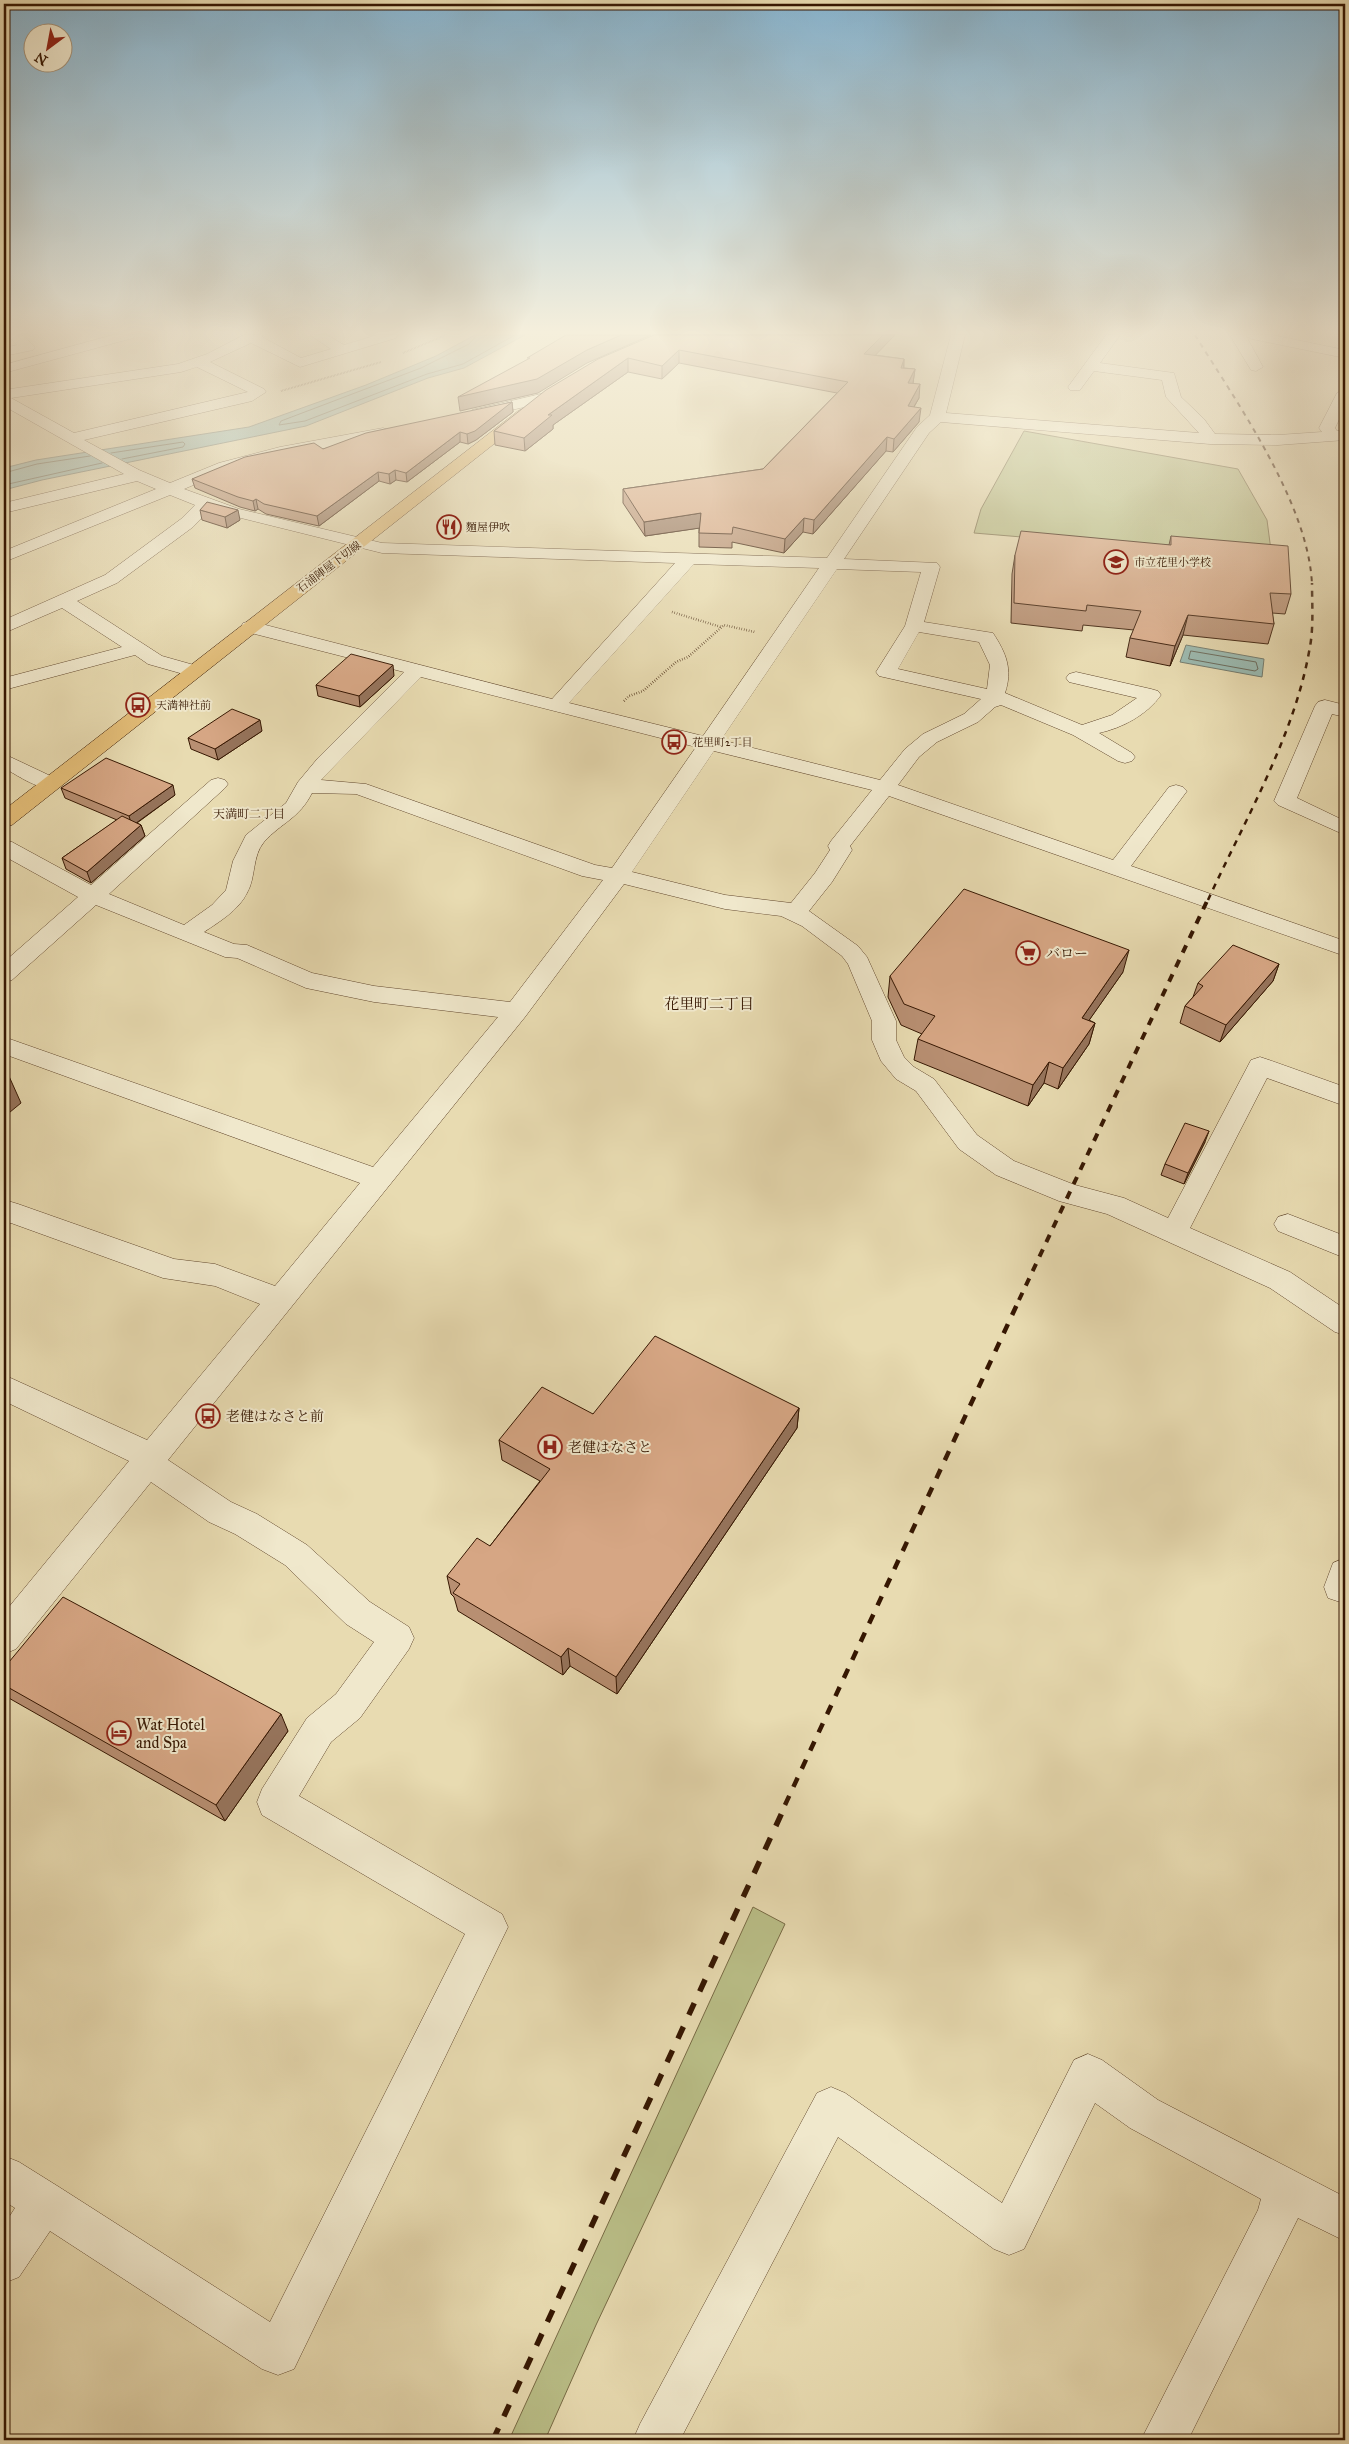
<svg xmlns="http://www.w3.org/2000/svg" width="1349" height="2444" font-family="'IM FELL Great Primer','Noto Serif JP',serif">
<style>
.green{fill:#babf88;stroke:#786b45}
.water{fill:#98bab2;stroke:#71796c}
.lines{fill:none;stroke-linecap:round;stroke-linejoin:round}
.shore{stroke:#67685a;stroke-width:1}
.minor-casing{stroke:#62482e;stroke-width:1}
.major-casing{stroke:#361702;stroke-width:1}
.path-far1{stroke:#361702;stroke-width:2;stroke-dasharray:0.5 1;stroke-linecap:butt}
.path{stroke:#361702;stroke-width:2.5;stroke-dasharray:0.5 2;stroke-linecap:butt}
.minor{fill:#f0e8cc;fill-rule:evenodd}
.major{fill:#e4be78;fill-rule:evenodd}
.rail-far4{stroke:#361702;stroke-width:2;stroke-dasharray:5 5;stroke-linecap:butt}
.rail-far3{stroke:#361702;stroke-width:2.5;stroke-dasharray:6 6;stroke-linecap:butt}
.rail-far2{stroke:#361702;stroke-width:4;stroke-dasharray:8 8;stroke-linecap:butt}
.rail-far1{stroke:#361702;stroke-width:4.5;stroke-dasharray:10 10;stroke-linecap:butt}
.rail{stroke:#361702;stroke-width:5.5;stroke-dasharray:13 13;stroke-linecap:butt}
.wall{fill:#b88f72;stroke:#361702}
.shaded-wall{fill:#96745c;stroke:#361702}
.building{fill:#d6a684;stroke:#361702}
.labels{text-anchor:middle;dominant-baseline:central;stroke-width:4;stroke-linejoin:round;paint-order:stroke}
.far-poi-label{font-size:11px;fill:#361702;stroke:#f0e8cc;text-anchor:start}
.far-street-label{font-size:11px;fill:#361702;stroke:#f0e8cc}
.far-neighbourhood-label{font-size:12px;fill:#361702;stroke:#f0e8cc}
.poi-label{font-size:14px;fill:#361702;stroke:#f0e8cc;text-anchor:start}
.neighbourhood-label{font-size:15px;fill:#361702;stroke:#f0e8cc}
.near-poi-label{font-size:16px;fill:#361702;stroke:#f0e8cc;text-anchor:start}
</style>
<rect width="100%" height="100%" fill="#e8dbb1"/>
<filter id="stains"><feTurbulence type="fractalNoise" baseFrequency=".004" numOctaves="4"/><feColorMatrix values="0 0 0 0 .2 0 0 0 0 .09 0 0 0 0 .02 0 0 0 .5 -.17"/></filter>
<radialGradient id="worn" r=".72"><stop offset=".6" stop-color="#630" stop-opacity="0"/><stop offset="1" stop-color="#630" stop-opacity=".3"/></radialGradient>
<g class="green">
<path d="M1024,431l214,38 29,51 5,38 -298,-25 7,-24z"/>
<path d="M753,1907l32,17 -189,401 -51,115h-36z"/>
</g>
<g class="water">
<path d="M475,335h50l-61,33 -36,10 -122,48 -264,54 -38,10v-22l32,-8 213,-33 117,-42 70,-29z"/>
<path d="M1186,645l78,14 -2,18 -82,-15z"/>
</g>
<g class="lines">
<g class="shore">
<path d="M477,335l-8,9 -48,24 -140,53 -2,4 26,-4 122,-47 36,-10 52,-29"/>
<path d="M111,453l72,-11 2,2 -2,3 -61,12"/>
<path d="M4,473l33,-9 53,-8"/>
<path d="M4,485l98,-22"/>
<path d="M1191,651l65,11 2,7 -3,2 -66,-12z"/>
</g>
<g class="minor-casing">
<g id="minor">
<path d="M7,335h15l13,12 -2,3 -29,6v-8l13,-3z"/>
<path d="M113,335h22l-2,3 -129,35v-8z"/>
<path d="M244,335h18v2l39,21 30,-9 -21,-14h17l17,10 33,-10h21l-2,3 -96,29 -49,-24 -41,19 54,27 2,3 -14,9 -168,39 55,30 31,13 49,-20 61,-16 103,-19 6,2 2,3 -2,3 -108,21 -50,12 -47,20 55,20 143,34 445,15 90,-131 13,-12 21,-80h14l-19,78 253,20 -33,-36 -4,-17 -68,-9 -14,19h-10l-2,-3 38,-52h14l-20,28 74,10 7,24 23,22 11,15 63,1 44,-3 -3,-4 18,-35 8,-4v18l-10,21 2,3 8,-1v10l-67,5 -68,-1 -269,-22 -12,11 -85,126 93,4 3,4 -16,55 69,11c13,20 20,36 12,60l77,32 30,-10 25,-17 -68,-16 -3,-4 3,-4 7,-2 75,17 7,2 3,4c-14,20 -39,33 -62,38l33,20 3,4 -3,4 -7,2 -7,-2 -45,-26 -72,-30 -6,2 -17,15 -41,20 -18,15 -21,28 215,75 56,-73 7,-2 7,2 4,4 -56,75 214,75v15l-456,-160 -39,50 2,4 -20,32 -23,29 49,35 9,11 29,64v19l8,17 10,10 20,12 43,56 37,26 61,24 49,13 44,20 83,-158 9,-3 9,3 76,27v19l-78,-28 -77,150 100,44 55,37v26l-10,-3 -65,-44 -163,-74 -48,-13 -63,-26 -37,-26 -43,-58 -20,-12 -15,-18 -9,-21v-19l-24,-57 -6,-8 -40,-30 -21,-10 -56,-7 -101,-25 -99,133 -357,443 63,42 26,12 50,31 63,57 39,25 5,11 -5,11 -49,69 -29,24 -32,54 203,118 6,13 -214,442 -16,6 -16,-6 -212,-138 -31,46 -15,6v-58l11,-17 -11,-7v-45l15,6 40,25 211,135 195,-388 -203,-119 -5,-13 5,-13 45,-71 29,-24 38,-52 -28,-18 -61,-59 -50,-31 -26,-12 -58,-40 -135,167 -12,5v-41l125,-152 -125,-60v-26l143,65 113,-136 -45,-18 -52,-8 -152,-55 -7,2v-23l4,-1 10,3 156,55 41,5 60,22 85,-103 -356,-129v-17l369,130 125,-150 -124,-15 -68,-14 -69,-30 -12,-1 -129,-52 -84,75 -8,3v-21l74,-65 -74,-41v-15l8,1 79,43 120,-105 7,-2 7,2 3,4 -3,4 -116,106 75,31 28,-20 14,-15 7,-29 13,-26 40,-32 12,-21 20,-24 86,-86 -161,-41 -2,-4 2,-4 7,-2 302,78 123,-136 -293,-10 -173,-43 -16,17 -76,56 -40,18 85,55 39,11 3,4 -3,4 -7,2 -46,-13 -13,-9 -131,35v-12l118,-31 -60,-39 -58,25v-13l101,-45 76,-56 14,-14 -25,-10 -166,67v-11l152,-62 -19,-8 -133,32v-10l120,-29 -120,-68v-16l174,-26 29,-10zM197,367l51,25 -174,41 -63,-35 170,-26zM694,564l125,4 -116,168 -134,-33zM837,569l84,3 -16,54 -29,46 3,4 102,23 -17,15 -41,20 -18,15 -25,31 -159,-40zM919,632l60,10 11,23 -3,24 -89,-20zM421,677l275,70 -84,121 -17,-3 -229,-81 -45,-4zM714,751l158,39 -41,51 -3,5 2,4 -15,23 -24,30 -66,-8 -93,-23zM312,793l44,1 226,82 21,4 -93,122 -136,-16 -62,-13 -65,-28 -13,-1 -30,-12c15,-10 35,-22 43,-39 9,-15 5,-37 17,-51 18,-20 35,-23 48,-49z"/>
<path d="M1232,335h40l73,15v8l-93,-19 -6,-3 17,31 -7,4 -5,-1 -20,-33z"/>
<path d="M541,394l5,2 3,3 -3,3 -69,16 -8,-5 3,-3z"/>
<path d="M1325,700l20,5v12l-13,-3 -35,84 48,23v14l-67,-30 -4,-4 41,-95 3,-4z"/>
<path d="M4,754l53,25 3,4 -3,4c-17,5 -38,-11 -53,-19z"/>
<path d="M1288,1214l57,22v22l-67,-27 -4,-7 4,-7z"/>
<path d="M1345,1558v42l-5,2 -12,-4 -4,-11 9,-24z"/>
<path d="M1088,2054l14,6 56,40 187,97v44l-47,-23 -110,222h-47l117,-230 3,-11 -131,-71 -35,-25 -71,146 -15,6 -15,-6 -156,-112 -158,303h-47l7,-16 177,-331 14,-6 14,6 157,110 72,-143z"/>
</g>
</g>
<g class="major-casing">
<path id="major" d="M523,409l5,2 3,3 -3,3 -516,408 -8,1v-16l514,-399z"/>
</g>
<g class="path-far1">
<path d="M403,353l43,-18"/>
<path d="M281,391l100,-29"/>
</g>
<g class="path">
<path d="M672,612l49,15"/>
<path d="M624,701l5,-5 14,-5 33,-29 12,-5 36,-32 31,7"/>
</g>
<use href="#minor" class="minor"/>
<use href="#major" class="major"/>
<path class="rail-far4" d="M1195,335c42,68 114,169 117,250"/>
<path class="rail-far3" d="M1208,900c36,-78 86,-164 101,-248 5,-23 3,-46 3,-69"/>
<path class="rail-far2" d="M1019,1300l189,-401"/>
<path class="rail-far1" d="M785,1805l235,-507"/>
<path class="rail" d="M493,2440l293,-636"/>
</g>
<g class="wall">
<path d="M654,335h241l-20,20 29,4v9l11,1 -2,14 6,15 -5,9 5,15 -26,30 -7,-1 -73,83 -10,-2 -19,21 -52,-11v6l-33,-1v-19l-54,8 -22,-33v-14l140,-20 74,-76 -158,-30 -17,16 -34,-7 -75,53v4l-28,22 -30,-6 -1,-14z"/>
<path d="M512,402l1,10 -37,28 -8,4 -8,-2 -53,40 -11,-2 -6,4 -11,-3 -60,45 -53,-12 -8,-5 -3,2 -15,-4 -45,-19 -3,-9 131,-30z"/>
<path d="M200,510l40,10 -13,8 -25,-8z"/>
<path d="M1171,536l120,58 -6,20 -13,-1 2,11 -6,20 -85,-9 -13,31 -44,-9 4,-19 4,-8 -51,-5 -1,6 -71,-8 1,-49 3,-19 154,-10z"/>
<path d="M394,676l-34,31 -42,-11 -2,-11z"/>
<path d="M262,731l-44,29 -27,-11 -3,-11z"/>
<path d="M61,788l114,7 -38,28 4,2 4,11 -54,47 -25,-14 -4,-11 55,-38 -52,-22z"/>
<path d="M1279,964l-6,17 -53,61 -40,-19 5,-17 8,-9 5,-14z"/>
<path d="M1123,972l-34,48 6,3 -6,21 -31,45 -14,-6 -16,23 -114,-46 4,-21 4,-5 -21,-9 -13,-28 2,-21z"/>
<path d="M1205,1142l-21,42 -23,-9 4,-11z"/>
<path d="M799,1408l-2,20 -180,266 -47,-28 -7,9 -105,-64 -4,-14 -3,-3 -4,-18 43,-30 50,-65 -38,-21 -3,-20 94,-26z"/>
<path d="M4,1668l284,63 -63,90 -218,-124 -3,-4z"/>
</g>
<g class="shaded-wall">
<path d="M621,335h30l-64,28 -49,30 -78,18 -2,-14 129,-47z"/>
<path d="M883,335h12l-32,33 1,-14z"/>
<path d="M679,350v13l-17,16v-13z"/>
<path d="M628,358v14l-75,53v4l-28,22 -1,-13 24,-23z"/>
<path d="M904,359l-1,13 -2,-4z"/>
<path d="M915,369l-2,14 -7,13 2,-13z"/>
<path d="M920,384l-1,14 -13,22 2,-14z"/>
<path d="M512,402l1,10 -37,28 -8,4 -1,-10z"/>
<path d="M921,408l-2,14 -26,30 1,-13z"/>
<path d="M460,432v10l-53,40 -1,-9z"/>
<path d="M887,437l-1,14 -73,83 1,-14z"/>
<path d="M395,470l1,10 -6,4 -1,-10z"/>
<path d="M378,472l1,9 -60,45 -2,-10z"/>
<path d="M256,499l2,10 -3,2 -2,-10z"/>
<path d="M238,510l2,10 -13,8 -2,-11z"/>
<path d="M701,513l-1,15 -55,8 -1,-14z"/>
<path d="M804,518l-1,14 -19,21 1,-14z"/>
<path d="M1188,615l-5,20 -13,31 5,-20z"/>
<path d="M393,665l1,11 -34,31 -1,-11z"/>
<path d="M260,720l2,11 -44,29 -3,-11z"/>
<path d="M173,785l2,10 -43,31 -3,-10z"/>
<path d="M141,825l4,11 -54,47 -4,-11z"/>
<path d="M1129,950l-6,22 -47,67 6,-21z"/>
<path d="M1279,964l-6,17 -53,61 6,-17z"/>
<path d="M1095,1023l-6,21 -31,45 5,-21z"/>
<path d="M1049,1062l-5,21 -16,23 5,-21z"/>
<path d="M8,1074l13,29 -17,14v-40z"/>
<path d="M1209,1131l-4,11 -21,42 4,-11z"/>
<path d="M799,1408l-2,20 -180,266 -1,-17z"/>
<path d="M568,1648l2,18 -7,9 -2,-18z"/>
<path d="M281,1714l7,17 -63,90 -9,-16z"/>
</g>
<g class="building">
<path d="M566,335h55l-34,15 -50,29 -79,18 72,-39h-3z"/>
<path d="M654,335h229l-19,19 40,5 -3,9 14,1 -7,14 12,1 -12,22 13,2 -27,31 -7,-2 -73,83 -10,-2 -19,21 -52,-12 -1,7 -33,-1 2,-20 -57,9 -21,-33 140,-20 85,-87 -169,-32 -17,16 -34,-8 -80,57h4l-28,23 -30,-7 52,-41 52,-31z"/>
<path d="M512,402l-37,29 -8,3 -7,-2 -54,41 -11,-3 -6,4 -11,-2 -61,44 -53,-12 -8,-5 -3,2 -15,-4 -46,-18 53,-22 69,-14 9,6 43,-16z"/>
<path d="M207,502l31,8 -13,7 -25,-7z"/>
<path d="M1021,531l150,14v-9l117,10 3,48 -21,-1 4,31 -86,-9 -13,31 -45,-8 11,-27 -54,-6 -1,6 -72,-8 1,-48z"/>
<path d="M351,654l42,11 -34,31 -43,-11z"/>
<path d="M232,709l28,11 -45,29 -27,-11z"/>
<path d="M106,758l67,27 -44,31 -68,-28z"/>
<path d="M122,816l19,9 -54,47 -25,-14z"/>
<path d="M964,889l165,61 -47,68 13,5 -32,45 -14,-6 -16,23 -115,-46 17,-23 -31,-12 -14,-28z"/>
<path d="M1233,945l46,19 -53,61 -41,-19 18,-20 -5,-3z"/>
<path d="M4,1072l4,2 -4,3z"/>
<path d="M1185,1123l24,8 -21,42 -23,-9z"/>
<path d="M655,1336l144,72 -183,269 -48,-29 -7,9 -108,-64 7,-9 -13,-8 30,-38 13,8 60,-77 -51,-29 43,-53 51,27z"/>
<path d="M63,1597l218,117 -65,91 -212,-120v-17z"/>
</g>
<linearGradient id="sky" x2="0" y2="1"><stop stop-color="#88b6d2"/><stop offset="0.49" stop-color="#f5efdc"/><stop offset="1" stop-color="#f5efdc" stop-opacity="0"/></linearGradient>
<rect width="1349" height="677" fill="url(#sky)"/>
<defs>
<g id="restaurant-ring" transform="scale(1.25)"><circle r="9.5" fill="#f0e8cc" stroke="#8f2418" stroke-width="1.5"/><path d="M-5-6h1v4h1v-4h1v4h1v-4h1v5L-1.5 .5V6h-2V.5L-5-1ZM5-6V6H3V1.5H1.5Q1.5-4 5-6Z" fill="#8f2418"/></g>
<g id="school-ring" transform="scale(1.25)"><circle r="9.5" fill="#f0e8cc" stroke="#8f2418" stroke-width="1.5"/><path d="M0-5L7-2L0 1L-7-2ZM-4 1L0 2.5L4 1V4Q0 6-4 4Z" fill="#8f2418"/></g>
<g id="bus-ring" transform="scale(1.25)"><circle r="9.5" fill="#f0e8cc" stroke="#8f2418" stroke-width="1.5"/><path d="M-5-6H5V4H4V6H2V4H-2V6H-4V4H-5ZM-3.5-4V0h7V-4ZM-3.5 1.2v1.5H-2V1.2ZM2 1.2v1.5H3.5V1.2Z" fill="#8f2418"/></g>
<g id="supermarket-ring" transform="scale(1.25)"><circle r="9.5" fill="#f0e8cc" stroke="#8f2418" stroke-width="1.5"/><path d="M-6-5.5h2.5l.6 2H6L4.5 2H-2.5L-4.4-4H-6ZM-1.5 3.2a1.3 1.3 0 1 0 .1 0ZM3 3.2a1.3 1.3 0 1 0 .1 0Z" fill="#8f2418"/></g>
<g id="hospital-ring" transform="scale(1.25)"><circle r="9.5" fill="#f0e8cc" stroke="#8f2418" stroke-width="1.5"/><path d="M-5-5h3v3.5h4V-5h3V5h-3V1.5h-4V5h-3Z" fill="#8f2418"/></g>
<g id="hotel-ring" transform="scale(1.25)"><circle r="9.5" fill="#f0e8cc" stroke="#8f2418" stroke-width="1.5"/><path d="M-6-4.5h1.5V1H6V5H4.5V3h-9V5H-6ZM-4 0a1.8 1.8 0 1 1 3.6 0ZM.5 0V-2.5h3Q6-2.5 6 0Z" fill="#8f2418"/></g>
</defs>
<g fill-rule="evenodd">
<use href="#restaurant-ring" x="449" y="527"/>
<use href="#school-ring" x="1116" y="562"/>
<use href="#bus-ring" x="138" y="705"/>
<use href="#bus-ring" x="674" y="742"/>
<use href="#supermarket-ring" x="1028" y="953"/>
<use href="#bus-ring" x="208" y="1416"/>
<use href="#hospital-ring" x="550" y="1447"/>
<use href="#hotel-ring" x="119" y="1733"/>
</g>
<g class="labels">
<g class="far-poi-label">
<text x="466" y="527">麵屋伊吹</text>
<text x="1134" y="562">市立花里小学校</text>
<text x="156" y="705">天満神社前</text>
<text x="692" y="742">花里町2丁目</text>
</g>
<g class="far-street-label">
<text transform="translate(329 567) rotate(-37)">石浦陣屋下切線</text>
</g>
<g class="far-neighbourhood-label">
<text x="249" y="814">天満町二丁目</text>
</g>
<g class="poi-label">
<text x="1046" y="953">バロー</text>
<text x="226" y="1416">老健はなさと前</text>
<text x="568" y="1447">老健はなさと</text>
</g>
<g class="neighbourhood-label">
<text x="709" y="1004">花里町二丁目</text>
</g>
<g class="near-poi-label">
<text x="136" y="1724">Wat Hotel<tspan x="136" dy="18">and Spa</tspan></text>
</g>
</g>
<rect width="1349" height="2444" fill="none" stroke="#e8dbb1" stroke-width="20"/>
<rect x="5" y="5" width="1339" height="2434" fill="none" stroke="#361702" stroke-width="2.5"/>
<rect x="10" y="10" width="1329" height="2424" fill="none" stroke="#361702"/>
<g transform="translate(48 48) rotate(212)"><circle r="24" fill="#f0e8cc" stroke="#a6947b"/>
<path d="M0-4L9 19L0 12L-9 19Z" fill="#8f2418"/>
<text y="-8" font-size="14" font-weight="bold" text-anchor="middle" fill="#361702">N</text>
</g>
<rect width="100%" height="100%" filter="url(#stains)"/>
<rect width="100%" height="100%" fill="url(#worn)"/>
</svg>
